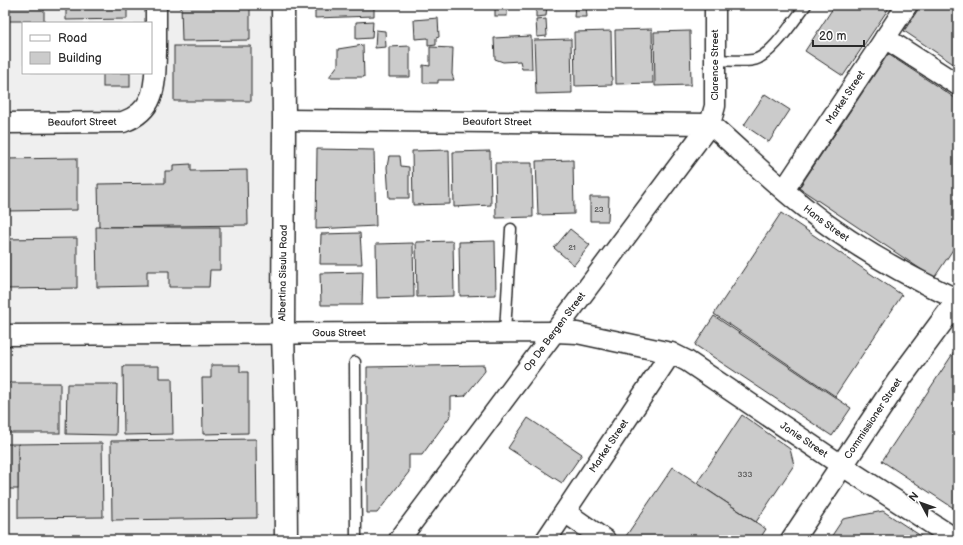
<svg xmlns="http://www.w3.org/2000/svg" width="963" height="545" font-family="'Balsamiq Sans',sans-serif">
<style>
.built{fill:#efefef;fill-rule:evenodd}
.building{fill:#cbcbcb;stroke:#2b2b2b}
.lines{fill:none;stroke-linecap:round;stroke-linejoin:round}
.lane-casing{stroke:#2b2b2b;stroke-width:13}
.street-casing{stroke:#2b2b2b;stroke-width:23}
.secondary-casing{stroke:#2b2b2b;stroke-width:25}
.primary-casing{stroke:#2b2b2b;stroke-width:25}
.lane{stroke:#fff;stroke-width:10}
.street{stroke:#fff;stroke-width:20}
.secondary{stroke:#fff;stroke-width:22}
.primary{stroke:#fff;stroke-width:22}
.labels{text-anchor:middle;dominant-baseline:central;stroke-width:4;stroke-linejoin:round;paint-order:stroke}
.number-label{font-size:8px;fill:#535353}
.street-label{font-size:10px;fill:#2b2b2b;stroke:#fff}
</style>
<rect width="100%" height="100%" fill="#fff"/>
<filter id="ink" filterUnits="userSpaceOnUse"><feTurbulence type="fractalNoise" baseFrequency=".025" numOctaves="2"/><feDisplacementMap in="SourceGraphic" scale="8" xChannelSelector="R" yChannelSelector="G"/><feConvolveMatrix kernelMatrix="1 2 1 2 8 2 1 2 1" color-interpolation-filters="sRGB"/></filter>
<g filter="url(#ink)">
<path class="built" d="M5,5h273l-2,535h-271zM23,23h128v50h-128z"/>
<g class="building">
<rect x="5" y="5" width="39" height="16"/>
<path d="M66,5h61v14l-61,1z"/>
<path d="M181,5h69v35l-68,1z"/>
<path d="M315,5h59v11l-59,2z"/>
<rect x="495" y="5" width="12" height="11"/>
<path d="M536,5h11l-1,11 -10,1z"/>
<path d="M575,5h11l1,12h-13z"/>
<path d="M835,5h56l-48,71 -38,-25z"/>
<path d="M921,5h37v62l-54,-36z"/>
<path d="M438,18l1,19 -3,1v7l-8,1v-8l-13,1 -1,-19z"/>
<path d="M546,19l1,17 -10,1 -1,-17z"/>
<path d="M373,21l-1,17 -16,1v-17z"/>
<rect x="5" y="23" width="2" height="43"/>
<path d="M652,29l1,54 -37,1 -1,-54z"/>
<path d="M376,30l9,1 1,16 -11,1z"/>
<path d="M611,31l1,54 -37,1 -1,-54z"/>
<path d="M690,31l1,54 -36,1 -1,-54z"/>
<path d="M531,36l1,33h-10l-2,-8 -17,1 -8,-3 -1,-21z"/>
<path d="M571,39l1,54 -36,1 -2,-54z"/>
<path d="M363,45l1,32h-35l9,-12v-16z"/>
<rect x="174" y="46" width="77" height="55"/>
<path d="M410,46v31h-21v-30z"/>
<path d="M430,47l23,1 -1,26 2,6h-16v3h-15v-18l7,1z"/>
<path d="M888,54l70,46v142l-24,36 -135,-90z"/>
<rect x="103" y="73" width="27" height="14"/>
<path d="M765,94l25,16 -21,32 -25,-17z"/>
<path d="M317,149l57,1 2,76 -60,3z"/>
<path d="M449,150l1,54 -37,1 -1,-54z"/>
<path d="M490,151l1,54 -37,2 -1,-55z"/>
<path d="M389,156h11l1,10 8,1v31h-20l-2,-31z"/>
<path d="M77,158v52l-72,1v-52z"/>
<path d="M573,160l1,54 -36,1 -2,-54z"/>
<path d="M495,163h37l1,54 -37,1z"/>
<path d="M191,164v7l56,-1 1,55 -149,2 -1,-43 67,-1v-12h8v-6z"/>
<path d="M590,197h19l-1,24h-18z"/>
<path d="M781,213l121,82 -67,101 -121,-82z"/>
<path d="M96,227h124v43h-10l-1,17h-40v-16h-22v15l-50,1z"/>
<path d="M570,229l20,16 -16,20 -20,-17z"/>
<path d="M360,233l2,31h-42l1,-30z"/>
<path d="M77,238v50l-72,1v-50z"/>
<path d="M453,241l1,55 -37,1 -1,-55z"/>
<path d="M495,241l1,54 -36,1 -1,-54z"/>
<path d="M413,243l1,54 -37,1 -1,-54z"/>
<path d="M363,272l-1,33h-41l-1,-32z"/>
<path d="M714,316l137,92 -19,28 -137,-91z"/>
<path d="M958,346v165l-76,-50z"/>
<path d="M211,365h29v7h8v61l-45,1 -1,-56h9z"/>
<path d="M484,365l1,6 -20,25 -14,1v18l-29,40h-13v17l-32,41h-10v-146z"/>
<path d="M123,366h36v12h13l1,56 -49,1z"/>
<rect x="5" y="383" width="55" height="50"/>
<path d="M67,384h50l-1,51 -50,-1z"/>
<path d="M742,415l48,34 4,16 -38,57 -59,-39z"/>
<path d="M528,418l54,36 -20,29 -54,-35z"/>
<path d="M256,439l1,79 -145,2 -1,-79z"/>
<path d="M102,443l1,74 -85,1v-74z"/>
<rect x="5" y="444" width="13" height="45"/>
<path d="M673,467l93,62 -7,11h-127l-6,-4z"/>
<path d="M883,511l44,29h-98l14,-21z"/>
</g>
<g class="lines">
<g class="lane-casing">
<g id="lane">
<path d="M715,60c12,0 26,2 38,0 17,-2 42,-41 53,-55"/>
<path d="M505,332l6,-103"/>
<path d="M355,362l1,178"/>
</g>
</g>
<g class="street-casing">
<g id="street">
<path d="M885,38l73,47"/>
<path id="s1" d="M284,120l426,4"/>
<path id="s2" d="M5,123l118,-1c34,-12 32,-39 33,-70 0,-16 0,-31 0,-47"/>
<path id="s3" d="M710,124c31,27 61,57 94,83 47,38 99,67 154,93"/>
<path id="s4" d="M784,190l123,-185"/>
<path id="s5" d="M5,335l550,-3 22,1 94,20 16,8 154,104 116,75"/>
<path d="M565,512l40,28"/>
<path id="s6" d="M399,540l311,-416 5,-18v-101"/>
<path id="s7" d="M546,540l125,-187"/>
</g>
</g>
<g class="secondary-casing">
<g id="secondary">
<path id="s8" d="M792,540l109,-163 57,-77"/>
</g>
</g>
<g class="primary-casing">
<path id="primary" d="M283,5l1,115 -1,213 2,74 1,133"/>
</g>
<use href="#lane" class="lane"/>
<use href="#street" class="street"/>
<use href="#secondary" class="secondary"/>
<use href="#primary" class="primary"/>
</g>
</g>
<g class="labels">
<g class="number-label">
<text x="599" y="209">23</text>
<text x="572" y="247">21</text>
<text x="745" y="474">333</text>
</g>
<g class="street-label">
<text transform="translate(715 65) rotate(-90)">Clarence Street</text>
<text stroke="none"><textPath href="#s4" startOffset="111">Market Street</textPath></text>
<text stroke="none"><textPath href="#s2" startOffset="77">Beaufort Street</textPath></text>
<text stroke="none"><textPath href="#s1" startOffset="213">Beaufort Street</textPath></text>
<text stroke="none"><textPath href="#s3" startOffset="153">Hans Street</textPath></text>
<text transform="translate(283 273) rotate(-89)">Albertina Sisulu Road</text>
<text stroke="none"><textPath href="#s6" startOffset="260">Op De Bergen Street</textPath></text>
<text stroke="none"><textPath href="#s5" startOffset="334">Gous Street</textPath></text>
<text stroke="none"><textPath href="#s8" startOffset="146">Commissioner Street</textPath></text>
<text stroke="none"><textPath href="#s5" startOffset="827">Janie Street</textPath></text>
<text stroke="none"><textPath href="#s7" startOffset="113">Market Street</textPath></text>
</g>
</g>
<rect width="963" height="545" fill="none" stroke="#fff" stroke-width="20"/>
<rect x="10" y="10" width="943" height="525" fill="none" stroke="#2b2b2b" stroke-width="1.5" filter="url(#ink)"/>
<rect x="22" y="22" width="130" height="52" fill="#ffffff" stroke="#aaaaaa"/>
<rect x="30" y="35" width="20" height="6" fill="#ffffff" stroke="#aaaaaa"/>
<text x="58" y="42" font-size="12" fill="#2b2b2b">Road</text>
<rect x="30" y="52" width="20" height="12" fill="#cbcbcb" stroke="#aaaaaa"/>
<text x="58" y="62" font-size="12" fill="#2b2b2b">Building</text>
<g transform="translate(921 503) rotate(311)" stroke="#ffffff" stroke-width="3" paint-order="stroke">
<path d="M0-3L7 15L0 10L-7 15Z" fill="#2b2b2b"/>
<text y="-6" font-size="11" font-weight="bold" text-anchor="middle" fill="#2b2b2b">N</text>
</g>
<path d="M813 40v6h51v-6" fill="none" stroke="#2b2b2b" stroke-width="2"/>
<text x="819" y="40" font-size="12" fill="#2b2b2b" stroke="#ffffff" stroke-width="3" paint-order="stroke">20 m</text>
</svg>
